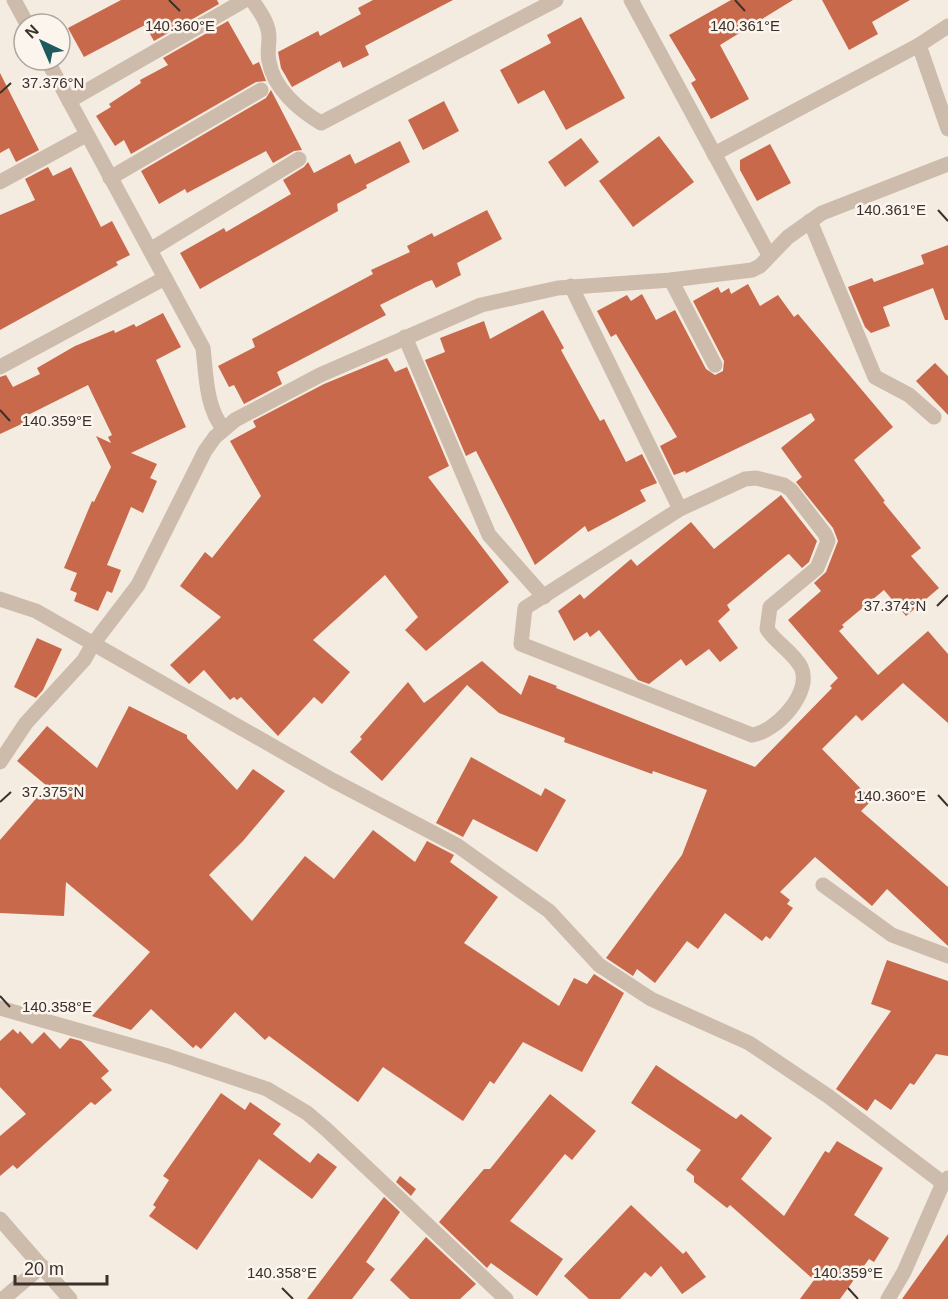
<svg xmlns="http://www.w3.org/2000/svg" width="948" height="1299" font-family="Helvetica,sans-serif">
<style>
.building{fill:#c8694b}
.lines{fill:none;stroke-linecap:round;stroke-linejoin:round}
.minor{stroke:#cdbbac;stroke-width:15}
.ticks{fill:none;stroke:#3b302b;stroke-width:2}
.ticks-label{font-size:15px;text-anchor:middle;fill:#3b302b;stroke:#fbf5ee;stroke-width:5;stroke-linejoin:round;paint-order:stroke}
</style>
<rect width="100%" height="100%" fill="#f4ebe1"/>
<g class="building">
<path d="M121,0h96l2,4 -65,37 -9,-16 -61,32 -16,-29z"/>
<path d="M373,0h80l-88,46 4,9 -26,13 -3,-7 -48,26 -11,-19 -3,-16 40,-21 2,5 41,-22 -3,-6z"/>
<path d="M731,0h62l-73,45 29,54 -38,20 -20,-36 5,-3 -27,-45z"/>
<path d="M822,0h88l-38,22 6,12 -29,16z"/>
<path d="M581,17l44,81 -59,32 -22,-40 -26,14 -18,-34 51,-27 -4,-8z"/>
<path d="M228,21l25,44 6,-3 7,19 -10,1 -125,72 -7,-14 -9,6 -19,-30 15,-9 -2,-3 32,-21 -1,-3 28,-15 -5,-7z"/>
<path d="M0,73l39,77 -23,12 -7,-14 -9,5z"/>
<path d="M271,90l31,60 -8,1 -21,12 -7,-12 -79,42 -2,-4 -26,15 -18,-33 125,-73z"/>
<path d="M444,101l15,30 -36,19 -15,-30z"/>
<path d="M659,136l35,46 -61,45 -34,-46z"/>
<path d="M581,138l18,24 -34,25 -17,-25z"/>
<path d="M400,141l10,21 -44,23 1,3 -30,16 1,7 -138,78 -20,-36 44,-25 2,4 65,-38 -8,-14 21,-13 4,-5 6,11 36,-19 5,10z"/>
<path d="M770,144l21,39 -34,18 -17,-31v-10z"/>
<path d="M48,167l5,9 18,-9 30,60 11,-6 18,34 -14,7 2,3 -118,65v-115l35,-15 -10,-21z"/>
<path d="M487,210l15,29 -45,24 4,12 -25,13 -4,-8 -6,2 -46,23 6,10 -109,57 5,12 -38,20 -10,-19 -5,2 -11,-21 37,-19 -3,-8 121,-65 -2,-4 39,-18 -3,-6 25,-13 2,4z"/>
<path d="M948,245v75h-3l-12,-32 -50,19 7,19 -19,7 -6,-6 -17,-40 24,-9 2,4 50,-18 -3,-9z"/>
<path d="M748,284l12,22 18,-11 16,22 4,-3 95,113 -39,33 31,41 -2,1 38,46 -10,8 28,32 -33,28 -22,-26 -42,35 2,2 -5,4 39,44 50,-44 20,23v69l-45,-40 -41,38 -6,-6 -34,34 50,51 -11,11 87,76v59l-61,-57 -15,17 -57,-49 -35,35 10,8 -3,4 6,4 -23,31 -4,-3 -4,5 -37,-28 -27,36 -11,-8 -32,42 -18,-14 -4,7 -27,-18 76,-103 25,-65 -54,-19 -1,3 -88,-32 1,-4 -66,-25 -32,-28 -85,96 -32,-29 12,-13 -2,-2 48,-55 16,21 58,-42 39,34 8,-20 28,11 -1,2 199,79 77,-79 -2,-2 8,-8 -50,-58 33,-29 -7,-8 12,-11 12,-31 -5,-13 -37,-46 6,-5 -21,-29 34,-28 -4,-7 -125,60 -1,-2 -11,4 -14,-29 17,-9 -61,-103 -5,3 -14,-26 30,-16 4,6 11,-7 14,26 19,-10 31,59 9,6 8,-4 1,-10 -31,-60 25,-14 3,6 8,-5 2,6z"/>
<path d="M543,310l21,38 -3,2 39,71 4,-2 22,43 16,-8 15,29 -17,7 6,11 -58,31 -3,-6 -50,39 -59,-114 -10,5 -41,-96 20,-8 -5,-14 44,-17 6,18z"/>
<path d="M163,313l18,34 -25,13 30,67 -55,26 26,11 -7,14 7,3 -14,32 -12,-6 -24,58 14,5 -9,23 -5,-2 -9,20 -24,-10 3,-8 -7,-3 7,-17 -13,-5 28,-67 2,1 17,-35 -15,-31 15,7 -3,-6 4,-2 -24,-50 -62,31 2,5 -28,13v-57l6,-2 7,12 27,-13 -3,-6 38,-22 39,-16 1,3 19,-9 2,3z"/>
<path d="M387,358l8,14 12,-5 42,99 -21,11 81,105 -83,69 -21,-21 13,-13 -33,-42 -72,65 37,32 -28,32 -8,-7 -36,39 -37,-39 -4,3 -3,-3 -4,3 -26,-30 -15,14 -19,-19 51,-48 -41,-31 25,-34 7,6 49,-62 -31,-55 26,-14 -3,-6 71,-37z"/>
<path d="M935,363l13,13v39l-32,-34z"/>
<path d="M781,495l36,46 -8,21 -7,6 -13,-14 -2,1 -60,50 3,5 -12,11 20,27 -18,14 -11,-13 -23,17 -5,-7 -32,25 -11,-4 -39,-50 -9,7 -3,-5 -13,9 -16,-30 22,-17 4,5 47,-40 6,7 54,-44 23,27z"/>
<path d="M37,638l25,11 -19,41 -7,8 -22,-11z"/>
<path d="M129,706l58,29v3l50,52 16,-21 32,22 -42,50 -34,34 43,46 53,-65 29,23 39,-49 42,32 12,-21 27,14 -4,7 48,35 -34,46 95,63 15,-28 13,6 7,-10 30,19 -42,79 -59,-30 -29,42 -4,-3 -27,40 -80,-54 -25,35 -89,-66 -4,4 -30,-28 -34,37 -5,-4 -3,3 -42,-39 -20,21 -39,-14 58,-64 -84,-70 -2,34 -64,-3v-73l47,-54 -30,-25 30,-35 50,42z"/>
<path d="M471,757l70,39 4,-8 21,12 -29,52 -64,-33 -10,18 -27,-14z"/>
<path d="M887,960l61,21v75l-12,-2 -22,31 -4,-2 -19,27 -16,-11 -8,12 -31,-22 55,-78 -20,-7z"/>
<path d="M13,1029l5,5 2,-3 12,13 12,-12 16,17 10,-11 11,3 28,30 -8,7 11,12 -17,15 -4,-3 -74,67 -4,-4 -13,11v-40l26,-22 -26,-27v-46z"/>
<path d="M656,1065l80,54 5,-5 31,24 -31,41 43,37 41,-65 4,2 8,-12 46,27 -29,47 35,23 -15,24 -5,-3 -29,40h-40l14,-19 -84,-75 -3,3 -33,-26v-6l-8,-6 15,-20 -70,-47z"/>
<path d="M221,1093l24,17 5,-8 31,22 -8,10 37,29 8,-10 19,14 -25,32 -53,-40 -62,91 -48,-34 7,-9 -3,-2 16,-25 -6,-4z"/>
<path d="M550,1094l46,37 -24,29 -7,-6 -55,67 53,38 -26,37 -46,-33 -4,5 -48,-46 45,-53h6z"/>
<path d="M400,1176l16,13 -5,7 -15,-14z"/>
<path d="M384,1197l16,15 -34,50 9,7 -23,30h-45z"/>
<path d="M631,1205l52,49 3,-3 20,26 -24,17 -21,-28 -10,11 -6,-5 -25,27h-31l-25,-23z"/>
<path d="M948,1234v65h-46z"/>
<path d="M426,1237l50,47 -16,15h-50l-20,-19z"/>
</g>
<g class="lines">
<g class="minor">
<path d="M14,0l13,24"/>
<path d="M252,0c8,12 17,23 17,38 0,7 -2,16 0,23 4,27 30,49 52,62l235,-123"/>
<path d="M631,0l138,255"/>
<path d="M948,26l-29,19 29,84"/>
<path d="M47,60l156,288c3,25 3,62 21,81"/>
<path d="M69,101l176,-101"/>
<path d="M714,154l205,-109"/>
<path d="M110,178l151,-88"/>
<path d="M0,182l86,-47"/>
<path d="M810,221l65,156 34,18 25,22"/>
<path d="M150,250l149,-91"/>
<path d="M671,280l44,85"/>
<path d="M571,286l109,223"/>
<path d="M405,337l84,198 55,62"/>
<path d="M0,367l165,-89"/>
<path d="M756,478l28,7 7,5 34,44 3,7 -11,27 -47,39 -3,22c9,14 26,23 34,38 12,25 -25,65 -49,68l-231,-91 4,-36 155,-99 65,-30z"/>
<path d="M0,599l36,12 296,169 126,66 91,65 50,54 52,34 98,44 79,53 115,87"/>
<path d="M0,762l26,-39 58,-63 9,-16 45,-59 67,-134 10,-14 20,-17 85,-45 161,-70 77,-17 113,-8 81,-10 8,-4 28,-29 34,-24 126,-49"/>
<path d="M823,885l69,50 56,21"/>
<path d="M0,1008l168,48 99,33 40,24 20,17 179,169"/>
<path d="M0,1219l70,80"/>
<path d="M3,1299l39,-33"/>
<path d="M888,1299l16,-27 39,-89 5,-5"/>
</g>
</g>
<path class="ticks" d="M169,0l11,11M735,0l10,11M0,93l11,-10M938,210l10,11M0,410l10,11M937,606l11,-11M938,795l10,11M0,802l11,-10M0,996l10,11M282,1288l11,11M848,1288l10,11"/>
<g class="ticks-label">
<text x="180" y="31">140.360°E</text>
<text x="745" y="31">140.361°E</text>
<text x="53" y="88">37.376°N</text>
<text x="891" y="215">140.361°E</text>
<text x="57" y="426">140.359°E</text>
<text x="895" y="611">37.374°N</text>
<text x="53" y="797">37.375°N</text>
<text x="891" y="801">140.360°E</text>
<text x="57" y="1012">140.358°E</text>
<text x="282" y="1278">140.358°E</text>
<text x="848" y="1278">140.359°E</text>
</g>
<g transform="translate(42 42) rotate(316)"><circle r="28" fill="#fbf5ee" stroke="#aea6a0" stroke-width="1.5"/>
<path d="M0-4.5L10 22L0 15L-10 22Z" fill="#1f5a5e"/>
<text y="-9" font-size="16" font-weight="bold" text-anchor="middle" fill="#3b302b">N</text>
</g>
<path d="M15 1275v9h92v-9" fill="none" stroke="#3b302b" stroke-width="3"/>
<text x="24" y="1275" font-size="18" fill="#3b302b" stroke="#fbf5ee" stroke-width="4.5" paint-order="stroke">20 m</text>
</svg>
